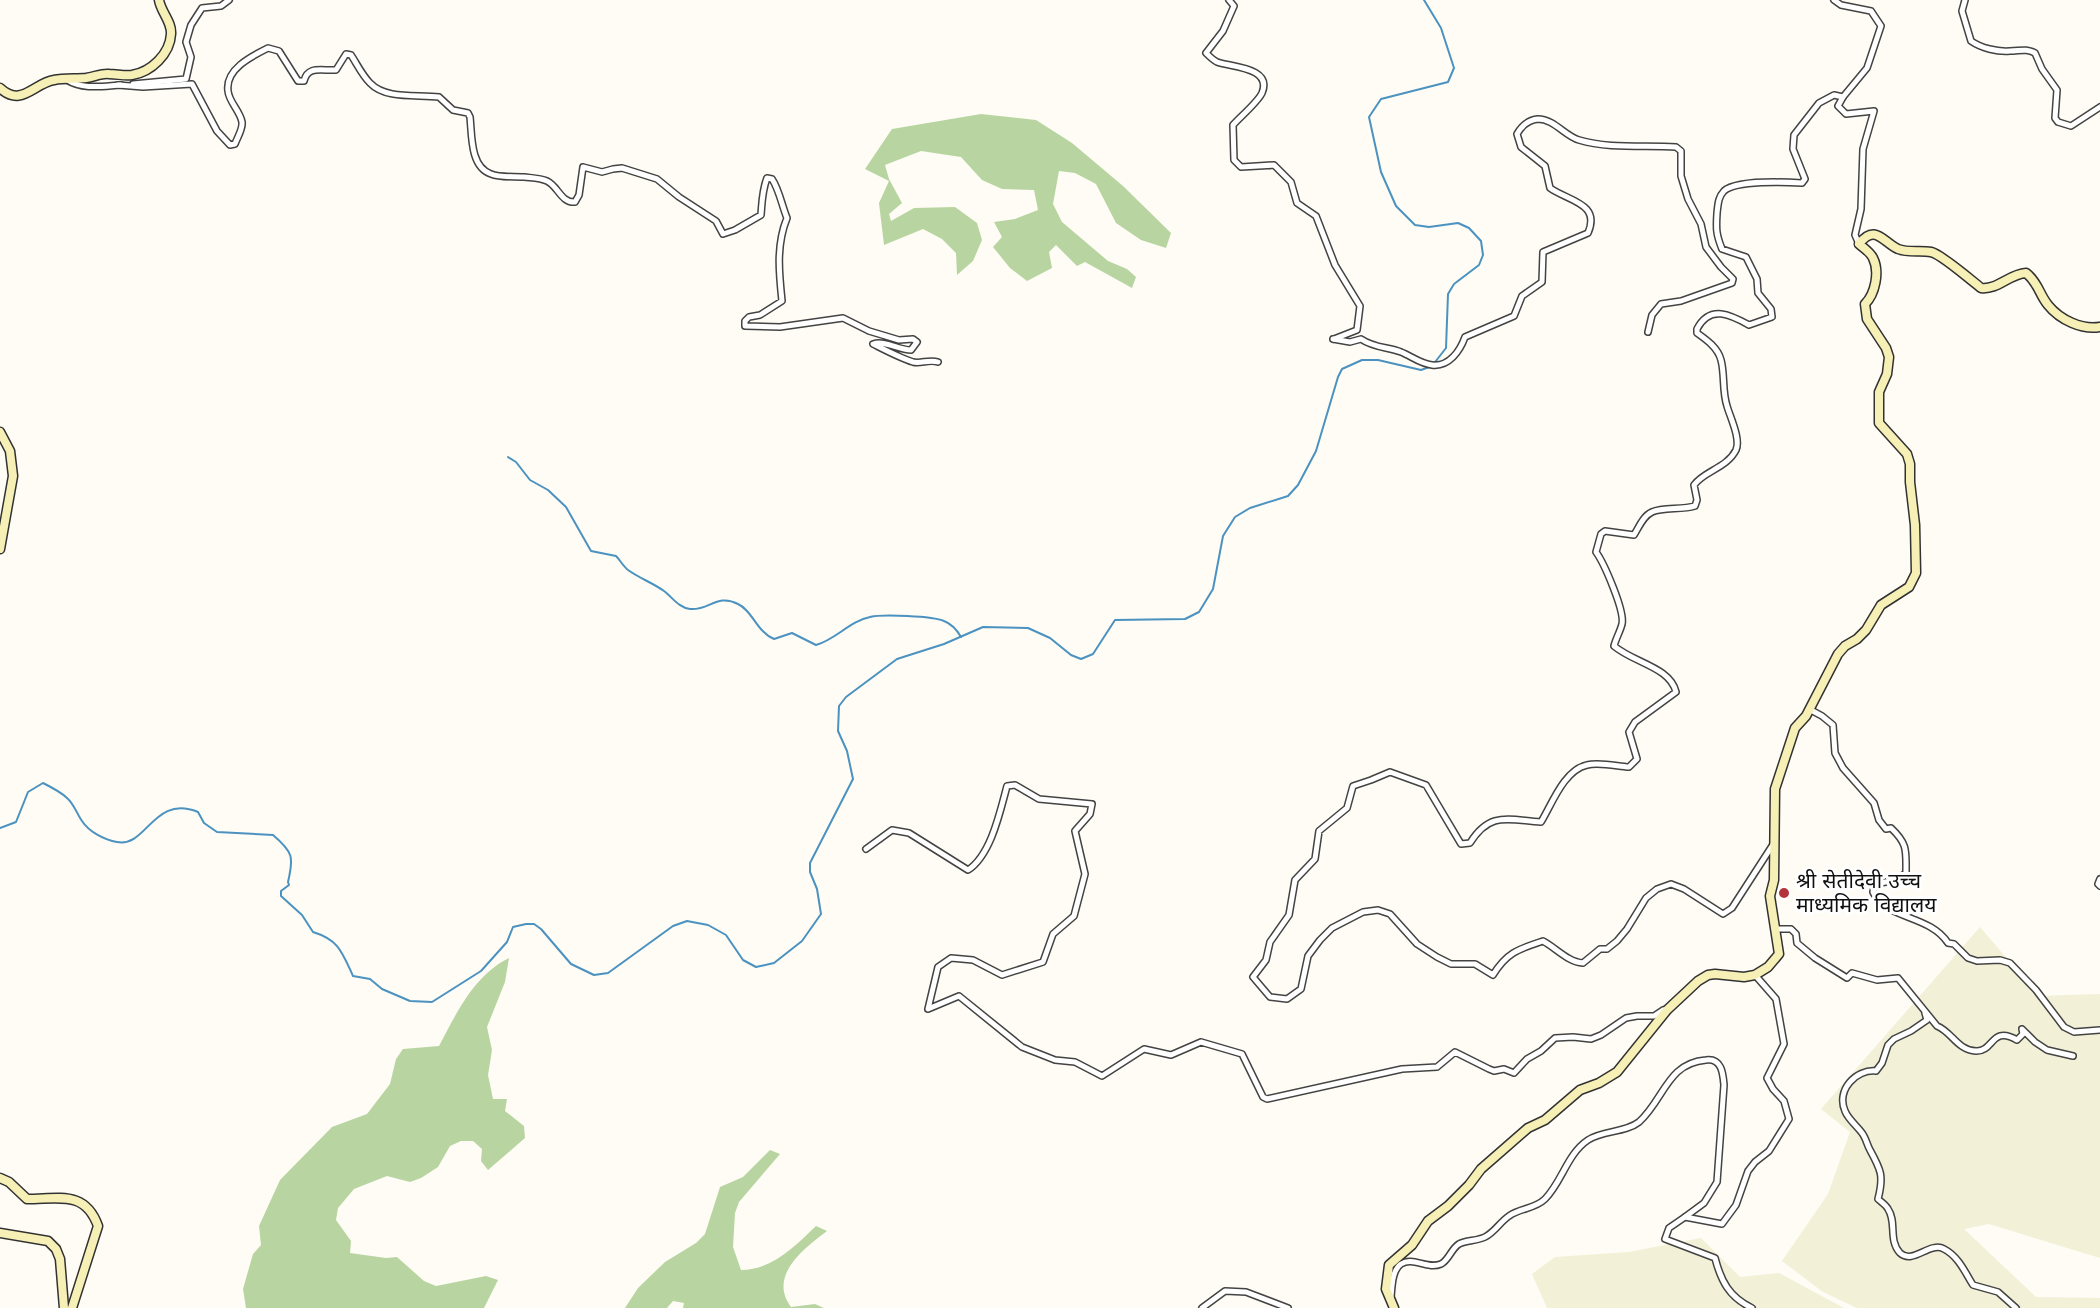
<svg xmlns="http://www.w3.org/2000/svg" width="2100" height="1308" font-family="'Libre Baskerville','Noto Sans Devanagari',serif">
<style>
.farmland{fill:#f2f0d6}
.forest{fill:#b8d5a1}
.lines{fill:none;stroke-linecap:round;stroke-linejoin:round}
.stream{stroke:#4b92c1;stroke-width:2}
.street-casing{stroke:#434343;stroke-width:8}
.secondary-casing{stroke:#323232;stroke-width:11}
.street{stroke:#fff;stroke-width:5}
.secondary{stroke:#f7f0b6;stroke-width:8}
.poi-dot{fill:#b4343b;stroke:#fff;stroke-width:2}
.labels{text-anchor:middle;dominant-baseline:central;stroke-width:6;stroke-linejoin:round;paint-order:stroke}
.poi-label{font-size:21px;fill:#101010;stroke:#fff;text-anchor:start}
</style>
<rect width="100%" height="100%" fill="#fefcf4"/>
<g class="farmland">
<path d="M1980,927l59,69 61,-2v264l-111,-34 -25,5 72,68 64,1v10h-243l-34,-16 -41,-31 46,-67 22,-62 -29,-23z"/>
<path d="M1701,1238l39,39 39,-4 65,35h-297l-15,-34 23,-17 74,-5z"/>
</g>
<g class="forest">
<path d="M981,114l55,6 36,23 51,43 48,47 -5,15 -25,-8 -25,-17 -20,-39 -21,-11 -16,-2 -6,33 9,18 46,39 19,8 9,8 -4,11 -47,-26 -8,4 -21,-21 -7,7 3,16 -25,13 -17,-13 -17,-21 9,-10 -8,-15 21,-3 23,-9 -4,-20 -32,-1 -20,-9 -21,-23 -40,-6 -36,14 4,14 13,24 -13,11 2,7 23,-13 41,-1 22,16 5,17 -9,21 -16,14 -1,-22 -14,-14 -19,-10 -39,16 -5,-42 10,-22 -24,-12 27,-40z"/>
<path d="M509,958l-4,24 -18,45 5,23 -4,25 5,24h14l-2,12 19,15 1,12 -37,32 -7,-9 1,-12 -9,-8h-12l-11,5 -12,21 -17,11 -11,4 -23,-6 -33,13 -16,19 -2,12 15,21 -1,12 36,5 11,-1 27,24 12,5 50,-10 12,4 -14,28h-238l-3,-19 10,-35 8,-9 -2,-19 21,-46 52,-53 35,-13 23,-30 6,-25 7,-10 36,-3c17,-32 35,-71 70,-88z"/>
<path d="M770,1150l10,4 -41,48 -4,11 -2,34 8,23c31,0 54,-24 75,-44l11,5c-24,18 -59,45 -36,76l24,-3 9,4h-141l1,-5 -11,-2 -6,7h-42l13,-20 27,-26 31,-19 9,-9 15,-47 23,-10z"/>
</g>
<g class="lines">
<g class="stream">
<path d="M508,457l8,5 14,18 18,10 18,17 25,44 25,5c4,4 7,10 12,14 11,8 25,13 36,21 8,6 15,17 26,18 19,2 27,-16 48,-5 15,7 18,27 36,35l18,-6 24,12c19,-5 34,-24 54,-28 12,-3 63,-1 74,4 8,3 13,9 17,16"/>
<path d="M0,828l16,-6 12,-30 15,-9c8,4 18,9 24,15 7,6 10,16 15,23 7,11 23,19 35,21 30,6 36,-48 81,-30l6,11 13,9 56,3c20,17 21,22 15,47l1,3 -8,6v5l21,19 11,17c26,8 29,20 40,44l17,3 12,10 28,12 22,1 49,-31 26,-29 6,-15 13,-3h8l7,5 30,35 23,11 14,-2 65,-47 14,-5 21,4 18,10 17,25 13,7 18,-4 28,-22 19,-27 -4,-25 -7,-17v-9l43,-84 -6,-28 -9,-20 1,-25 7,-9 51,-38 47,-15 39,-17 45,1 22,10 21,17 10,4 12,-5 22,-34 70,-1 14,-7 14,-23 10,-53 12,-19 15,-9 38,-12 10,-11 18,-34 22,-74 4,-8 20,-9h16l43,10 11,-4 14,-18 2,-54 6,-10 25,-19 4,-10 -2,-14 -12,-13 -11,-5 -29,4 -14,-2 -19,-19 -15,-34 -12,-55 12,-18 67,-17 6,-14 -13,-40 -17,-28"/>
</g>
<g class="street-casing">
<g id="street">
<path d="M1229,0l5,6 -11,25 -17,22c3,3 7,7 11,9 13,5 56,5 45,31 -4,9 -22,24 -29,32l1,35 7,7 33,-2 17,17 6,21 19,13 19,49 25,41 -3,24 -23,9"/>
<path d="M1834,0l7,5 30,6 10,15 -14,42 -24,29 -5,9 8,8 28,-3 -11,38 -2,60 -6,26 4,9"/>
<path d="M1965,0l-3,11 9,30c10,7 26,11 39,10 10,0 16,-3 25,2l7,16 15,21 -2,28 3,4 13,4 29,-19"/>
<path d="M67,80c16,10 36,6 54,5"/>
<path d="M133,84l53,-5 5,-22 -5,-15 5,-17 11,-17 19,-2 8,-6"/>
<path d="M118,85l25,2 49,-3 25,47 13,14 5,-1c2,-6 8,-15 7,-22 -2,-11 -13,-20 -14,-31 -3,-22 24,-35 40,-43l11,3 19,30h6c4,-16 18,-10 32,-11l10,-16 5,1c6,9 11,20 19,28 16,17 48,11 69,14l14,13 15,3 2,4c2,18 0,50 21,57 10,4 23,2 33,3 8,1 16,1 23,4 11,5 14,22 28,21l4,-7 4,-28 19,5 11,-3 9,-1 35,11 22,18 37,24 7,13 12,-4 26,-15c1,-13 1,-24 6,-37l5,1c7,10 10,27 15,39 -11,27 -8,55 -5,83l-22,14 -11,2 -4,4v5l35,1 63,-9 26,13 30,9 14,-1 4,3 -6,8c-13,0 -26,-10 -38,-6 12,6 27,14 40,18 8,2 16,-3 25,0"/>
<path d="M1333,339l17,3 11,-3c13,9 27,8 40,13 10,4 20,12 31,13 17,2 28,-14 33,-28l49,-21 8,-20 20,-14 1,-30 45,-19c13,-30 -20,-32 -38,-45l-5,-22 -24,-19 -4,-13c5,-9 11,-14 21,-15 16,0 27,17 41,21 30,9 66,5 97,7l5,4v25l7,23 13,25 5,23 15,20 12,12 -1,4 -51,18 -20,3 -9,11 -4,17"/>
<path d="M1809,709l13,7 11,9 2,28 8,15 31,35 5,17 7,9 5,-1c17,16 15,23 15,45l-10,7 -21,4 -2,8c2,4 4,9 8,12 21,15 52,16 67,39l6,1 14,14 9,3 23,-1 10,3 26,27 28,37 10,5 26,-2"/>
<path d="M1774,843l-42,65 -9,6 -39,-25 -13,-5 -14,5 -11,9 -19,31 -10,12 -10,8h-7l-17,14c-15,-1 -27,-15 -40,-22 -24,8 -36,11 -50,34l-18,-11h-24l-14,-7 -20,-13 -27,-30 -12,-4 -15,2 -31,16 -12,12 -12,16 -7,33 -14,10 -17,-2 -17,-20 13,-17 4,-18 19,-27 6,-35 20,-21 4,-28 28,-23 6,-22 18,-6 19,-8 36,13 35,59 9,-1c20,-32 38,-23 71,-21 11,-18 23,-52 46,-57 12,-3 29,1 42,2l8,-8 -8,-27 6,-10 41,-30c-6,-25 -42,-29 -62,-46 2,-8 6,-14 8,-22 3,-13 -18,-61 -26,-72l5,-18 4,-3 29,4c5,-8 9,-19 18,-23 11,-5 29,-2 43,-6l2,-6 -3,-15c10,-14 33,-17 42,-35 5,-11 -6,-33 -9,-44 -5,-15 -2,-31 -6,-46 -3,-12 -14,-20 -24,-27v-4c13,-25 34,-14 52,-4l23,-8 -1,-8 -13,-16 -1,-14 -11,-22 -24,-8c-6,-15 -6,-20 -5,-36 1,-8 1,-16 7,-22 12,-11 61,-9 78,-8l3,-4 -12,-30 1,-14 25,-32 15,-8 9,2"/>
<path d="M866,849l26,-19 17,3 59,37c23,-15 32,-58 39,-84l8,-1 24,14 53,5 -2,10 -15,17 10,43 -11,42 -21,18 -10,28 -41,13 -29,-15 -22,-2 -13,9 -10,42 31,-13 63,51 33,13 20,2 27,14 42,-27 27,6 30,-13 41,12 21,43 4,2 135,-30 35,-2 18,-15 34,17 5,2 10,-2 10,4 13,-14 14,-8 14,-13 18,-1 18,2 10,-4 25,-17 11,-2h17l9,-6"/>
<path d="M2100,879l-2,5 2,2"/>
<path d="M1776,929h15l5,5 1,9 18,15 32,20 5,-5 25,7 21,-2 39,48c15,6 20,24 39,25 18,1 15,-26 41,-11l6,-6 -1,-5 13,13 12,8 26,6"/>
<path d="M1925,1013l2,7 -16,11 -17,8 -6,6 -6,18 -6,8c-20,-2 -40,19 -31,40 3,8 12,15 17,22 4,5 5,12 8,17 11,20 14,26 8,49 3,3 8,6 10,10 9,13 0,31 12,44 13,12 30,-12 44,-4 14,7 21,23 29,36l25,7 18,16"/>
<path d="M1391,1297c1,-10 1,-27 10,-33 12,-8 26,6 40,0 8,-4 10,-15 18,-20 7,-4 18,-3 26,-7 10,-5 15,-15 24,-21 11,-8 26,-7 36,-17 17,-17 22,-45 43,-59 15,-10 37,-7 51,-18 25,-22 28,-59 67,-62 16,-2 17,14 18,25l-7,97 -13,21 -19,14"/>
<path d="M1202,1308l23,-17 21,1 42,16"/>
<path d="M1752,1308c-23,-11 -31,-27 -37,-50l-50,-19 4,-11 16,-11 37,7 14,-19 12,-34 7,-9 14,-11 20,-32 -5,-18 -11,-12 -6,-11 17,-34 -8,-45 -21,-24"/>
</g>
</g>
<g class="secondary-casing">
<g id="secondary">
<path d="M0,88c21,20 34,-5 54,-8 10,-2 22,-1 32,-2 8,-1 16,-5 23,-4 8,0 15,2 23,1 19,-3 38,-21 39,-41 1,-12 -10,-22 -12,-34"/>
<path d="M0,432l10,19 3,25 -13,73"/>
<path d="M0,1178l9,4 18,17c32,0 58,-9 71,27l-26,82"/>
<path d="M0,1233l48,8 8,8 4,10 4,49"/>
<path d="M1394,1308l-8,-19 3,-24 23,-20 16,-24 20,-15 21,-21 12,-16 47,-41 17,-8 35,-30 19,-7 18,-11 50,-62 31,-29 10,-6 7,-1 29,3 11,-2 13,-8 11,-13 -9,-58 4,-16 1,-91 20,-61 11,-12 32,-62 7,-8 12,-7 9,-9 15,-25 28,-18 7,-14 -1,-48 -5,-43v-18l-3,-10 -28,-31v-31l8,-18 2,-17 -3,-9 -19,-29 -2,-15c10,-10 15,-32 8,-46 -2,-5 -9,-10 -14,-14 16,-21 24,-2 39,5 10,4 23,1 33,3 10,2 40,28 50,36 17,2 28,-14 45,-15 12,9 13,21 22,32 12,15 34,25 52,22"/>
</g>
</g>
<use href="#street" class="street"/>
<use href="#secondary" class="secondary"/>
</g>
<circle class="poi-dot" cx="1784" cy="893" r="6"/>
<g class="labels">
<g class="poi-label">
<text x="1796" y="881">श्री सेतीदेवी उच्च<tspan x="1796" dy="24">माध्यमिक विद्यालय</tspan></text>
</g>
</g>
</svg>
